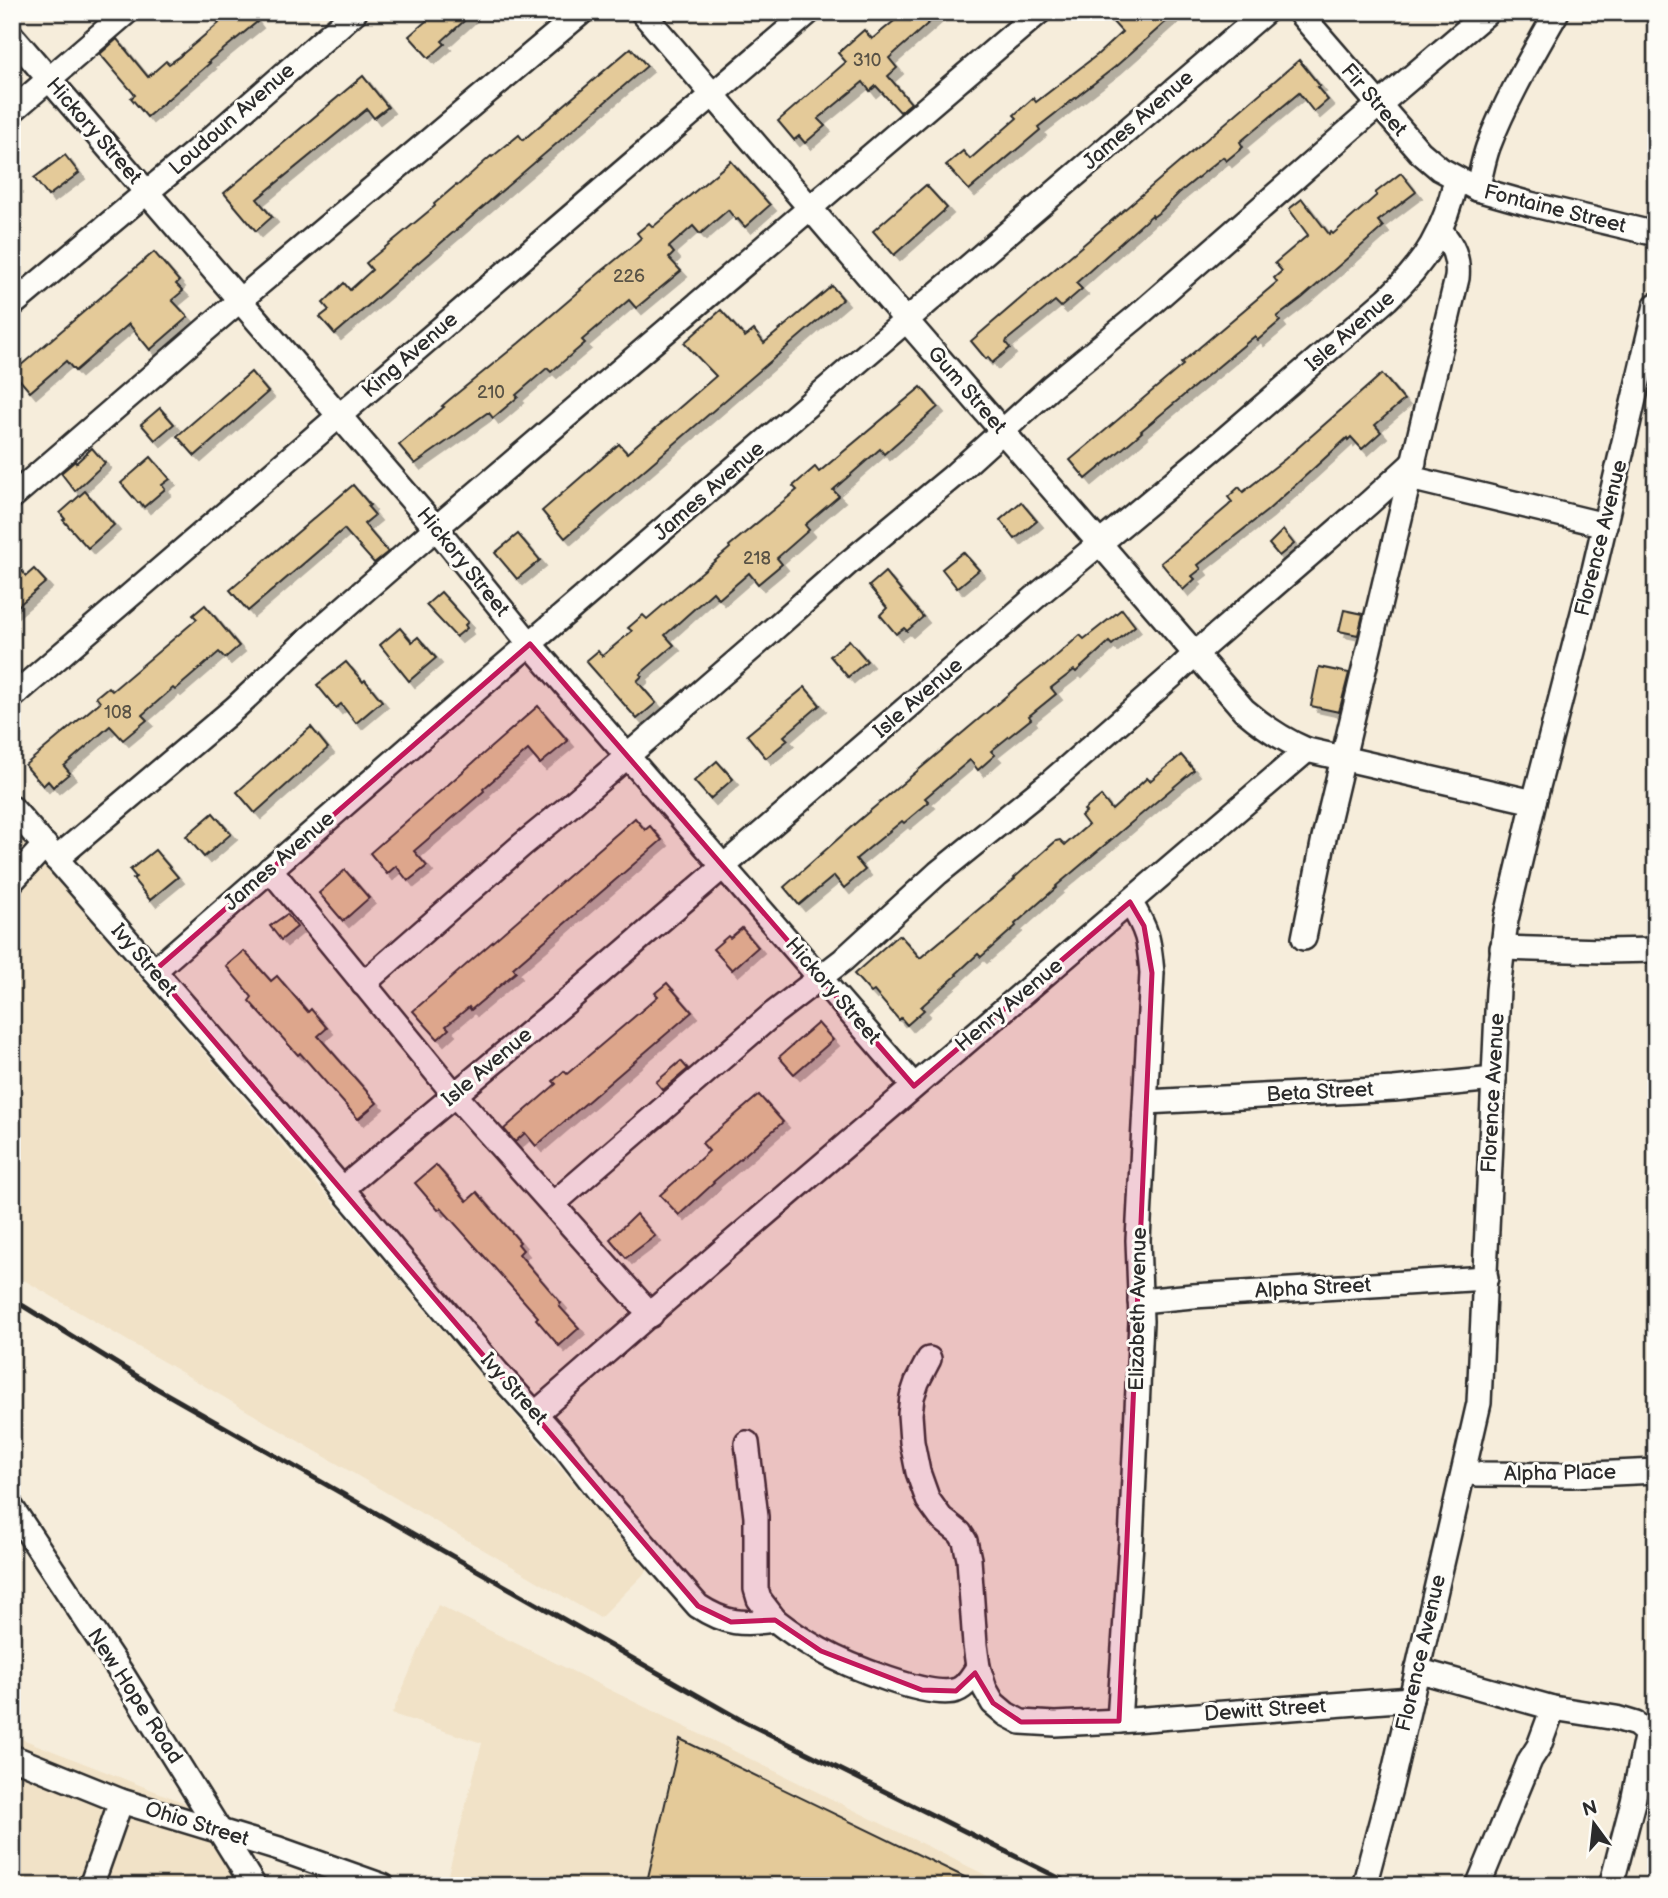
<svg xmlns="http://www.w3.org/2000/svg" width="1668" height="1898" font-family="'Balsamiq Sans',sans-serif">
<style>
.built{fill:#f1e2c7}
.building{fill:#e4ca99;stroke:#2b2b2b;stroke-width:2;filter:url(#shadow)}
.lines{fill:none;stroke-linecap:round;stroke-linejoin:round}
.minor-casing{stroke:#2b2b2b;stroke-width:28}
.minor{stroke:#fdfcf7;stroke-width:23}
.rail{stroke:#2b2b2b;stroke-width:5}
.marked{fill:#c2185b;fill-opacity:0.2;stroke:#c2185b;stroke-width:5;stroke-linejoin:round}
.labels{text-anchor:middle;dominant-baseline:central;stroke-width:6;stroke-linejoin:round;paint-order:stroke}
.number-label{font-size:18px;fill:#595346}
.street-label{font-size:21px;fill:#2b2b2b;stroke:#fdfcf7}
</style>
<defs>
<filter id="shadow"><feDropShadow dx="6" dy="6" stdDeviation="0" flood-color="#0004"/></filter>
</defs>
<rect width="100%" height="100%" fill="#f6eddb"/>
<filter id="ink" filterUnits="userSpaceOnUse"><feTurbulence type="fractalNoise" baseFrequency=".0143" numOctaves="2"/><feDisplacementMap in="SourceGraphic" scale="14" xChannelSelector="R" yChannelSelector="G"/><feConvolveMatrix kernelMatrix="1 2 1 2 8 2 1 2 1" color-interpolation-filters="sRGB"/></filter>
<g filter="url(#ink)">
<g class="built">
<path d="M12,828l636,742 -48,48 -588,-345z"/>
<path d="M438,1605l570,281h-563l37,-143 -90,-29z"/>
<path d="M12,1735l181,71 46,80h-227z"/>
</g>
<g class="building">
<path d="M210,12h39l8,10 -49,40 2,1 -63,54 -16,-19 4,-3 -35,-41 17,-15 31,38 18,-16 3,3 10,-7 40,-34z"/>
<path d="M438,12h36l-32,29 3,3 -16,14 -20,-22 25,-22 1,1z"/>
<path d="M905,12h36l-52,46 8,10 -9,8 23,27 -11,9 -24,-26 -6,5 -7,-9 -45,37 7,7 -20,17 -6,-7 -5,4 -16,-19 68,-59 -8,-9 26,-23 8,9z"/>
<path d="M1120,12h57l-62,55 -77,60 2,3 -71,60 -23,-25 17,-14 7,8 47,-41 -3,-3 19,-17 3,4 61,-47 25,-23 -11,-12z"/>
<path d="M631,48l16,18 -312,268 -15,-17 9,-7 -6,-7 21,-20 6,7 22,-20 -6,-7 69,-57 -1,-2 22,-19 1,1 34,-30 1,1 27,-22 4,5z"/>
<path d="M1299,60l21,26 -3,1 11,13 -14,12 -15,-19 -59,49 3,5 -17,14 -3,-4 -44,36 -18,18 -8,6 -1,-2 -76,68 6,6 -21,18 -6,-6 -48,39 -1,3 4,5 -18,15 -4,-6 -2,2 -15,-18z"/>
<path d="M363,76l25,31 -14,11 -7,-9 -110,90 15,18 -16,14 -32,-38z"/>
<path d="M65,155l14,18 -31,23 -14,-18z"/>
<path d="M731,161l39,44 -25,22 -7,-8 -2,1 -8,-10 -28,24 -7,-8 -24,21 5,6 -5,5 12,13 -45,37 -7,-8 -47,40 3,3 -34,29 -4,-4 -31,27 2,2 -25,21 -4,-5h-2l-72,51 -16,-19 45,-38 -2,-1 7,-6 70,-57 62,-53 -1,-1 50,-41 11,-10 -4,-5 12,-10 4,4z"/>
<path d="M1401,173l15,19 -38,29 5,6 -81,71 -25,19 3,4 -22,19 -3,-4 -114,95 1,1 -21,18 -35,29 -16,-19 113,-95 -2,-2 96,-81 -3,-4 8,-7 -7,-8 33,-28 -19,-26 13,-10 27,35 2,-2 2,2 44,-39 -2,-2z"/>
<path d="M926,185l21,23 -53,47 -21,-24z"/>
<path d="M154,252l25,29 -3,3 7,7 -11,9 16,17 -38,33 -21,-26 -54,47 -9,-10 -36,31 -17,-20z"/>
<path d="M832,286l11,13 -278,239 -23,-27 77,-67 8,9 89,-77 -32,-33 37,-33 24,27 9,-7 10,13z"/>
<path d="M251,372l17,20 -73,64 -18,-20z"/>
<path d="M1382,374l22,26 -29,25 6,7 -19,17 -11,-12 -3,3 -1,-2 -80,73 -69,54 3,4 -9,7 3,3 -12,11 -22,-27 67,-57 4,-4 -4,-5 11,-10 4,5 42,-33z"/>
<path d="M921,387l17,20 -54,47 -4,-5 -47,41 6,6 -34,29 4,5 -32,28 5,6 -24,20 -9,-11 -30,26 -6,-7 -48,43 9,10 -34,29 2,2 -5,5 19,22 -19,16 -51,-58 12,-10 4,5 30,-25 -4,-3 15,-13 4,4 83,-71 -1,-2 68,-56 -4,-4 22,-19 4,5z"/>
<path d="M160,408l14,16 -19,16 -14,-16z"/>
<path d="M92,448l13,15 -30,28 -14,-18 14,-12 1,2z"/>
<path d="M151,457l19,22 -8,6 3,4 -21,18 -4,-5 -2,1 -17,-20z"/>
<path d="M353,485l17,20 -2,2 7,8 -11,9 24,28 -14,11 -30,-34 -96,82 -18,-21z"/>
<path d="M85,491l29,34 -26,23 -25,-28 2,-1 -5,-6z"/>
<path d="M1021,502l16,19 -22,18 -15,-19z"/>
<path d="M1283,530l11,14 -15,12 -10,-12z"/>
<path d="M518,534l22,26 -23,19 -22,-26z"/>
<path d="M963,552l16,18 -22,18 -15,-19z"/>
<path d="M34,569l12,13 -34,29v-32l10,-8 4,5z"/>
<path d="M885,572l38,45 -16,14 -3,-3 -8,6 -16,-19 7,-7 -18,-22z"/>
<path d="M441,592l27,30 -3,3 2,3 -11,9 -30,-32z"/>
<path d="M205,605l34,41 -14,12 -6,-6 -44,38 -2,-2 -31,27 5,5 -24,20 -13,-14 -46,40 6,7 -17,14 -5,-6 -5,5 -18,-21 75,-63 -4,-5 12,-10 4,4 85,-72 -4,-4z"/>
<path d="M1122,609l13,17 -23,19 -3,-3 -31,28 -2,2 -2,-2 -23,18 5,6 -27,22 2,3 -40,32 4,4 -17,15 -8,-10 -45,38 4,4 -25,21 -2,-2 -46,38 9,11 -21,18 -10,-12 -35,29 -15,-18 74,-66 166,-140 19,-15 1,1 36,-32 4,4z"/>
<path d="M1344,610l19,4 -5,21 -19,-4z"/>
<path d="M400,628l12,14 6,-5 18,21 -27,23 -29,-36z"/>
<path d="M849,640l18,21 -19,16 -18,-21z"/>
<path d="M346,662l17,20 2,-2 17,21 -26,22 -15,-19 -5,4 -19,-23z"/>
<path d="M1319,667l30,6 -10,39 -28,-6z"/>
<path d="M805,687l15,18 -36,31 4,4 -22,18 -19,-23z"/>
<path d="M538,706l30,35 -28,23 -12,-14 -45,39 1,2 -70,60 13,15 -19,15 -12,-15 -9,8 -17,-21z"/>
<path d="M311,727l17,21 -73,65 -18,-21z"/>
<path d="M1181,755l13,15 -138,116 1,1 -42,37 1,2 -35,31 -3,-3 -22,20 1,1 -36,32 3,3 -17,15 -6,-7 -2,2 -25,-29 -3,2 -17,-19 44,-39 2,2 1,-1 19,22 95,-79 -1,-1 42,-37 4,-1 5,5 23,-20 -7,-9 5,-4 -2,-2 17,-14 11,14 35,-32 3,3z"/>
<path d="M717,761l16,18 -23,20 -16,-18z"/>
<path d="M213,813l18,21 -27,23 -18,-21z"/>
<path d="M635,818l10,12 5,-4 12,14 -149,128 3,4 -45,38 -2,-3 -23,19 3,3 -11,10 -25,-28z"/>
<path d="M155,850l23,27 -28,23 -17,-21 3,-2 -6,-7z"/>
<path d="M345,870l24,28 -26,23 -24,-28z"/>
<path d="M287,914l10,13 -16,13 -11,-14z"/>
<path d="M742,928l16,19 -26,23 -19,-21 15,-13 2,2z"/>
<path d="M244,951l27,30 6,-5 31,36 3,-3 16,19 -9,8 59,67 -19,16 -58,-66 -2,2 -49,-54 3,-4 -26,-31z"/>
<path d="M667,983l25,29 -156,134 -11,-13 -10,9 -11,-13 52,-45 -3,-3 11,-10 3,3 80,-68 11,-10 -3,-3z"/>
<path d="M818,1023l15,17 -39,34 -15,-17z"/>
<path d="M681,1061l7,8 -25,21 -7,-8z"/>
<path d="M759,1095l24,27 -70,60 1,1 -35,32 -19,-20 49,-44 -7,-8z"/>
<path d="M436,1165l31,36 10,-9 43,50 -2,2 5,6 -4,4 42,49 -2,3 20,22 -20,18 -23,-27 2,-2 -46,-52 -51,-57 -3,2 -23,-27z"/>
<path d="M636,1214l19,22 -29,22 -16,-19z"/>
<path d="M680,1739l303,147h-337z"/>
</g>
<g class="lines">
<g class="minor-casing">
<g id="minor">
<path d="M642,12l264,308 338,390c20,17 39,30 63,40l227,52"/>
<path d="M1299,12l121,140 20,17 37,20 53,15 126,30"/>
<path d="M12,36l424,492 94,116 384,442"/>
<path d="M12,111l115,-99"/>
<path d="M1477,189c4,-14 6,-28 11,-42 18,-47 44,-91 69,-135"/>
<path d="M12,305l202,-169 141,-124"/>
<path d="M1410,478l195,47"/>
<path d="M12,497l228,-197 342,-288"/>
<path d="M12,697l797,-685"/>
<path d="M12,808l266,305 219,259 67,74 45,58 89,102c27,18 45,19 77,14 14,11 29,21 45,30 25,14 110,50 137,40 9,-3 16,-15 21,-23"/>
<path d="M56,859l179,-151 69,-65 132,-115 603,-516"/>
<path d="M270,869l184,225 197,221"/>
<path d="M12,881l33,-36"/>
<path d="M1304,938l20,-100 133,-560c2,-20 -4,-33 -17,-48"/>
<path d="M1502,948l102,3 52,-1"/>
<path d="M154,971l293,-256 818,-703"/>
<path d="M363,984l159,-139 43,-35 194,-168 88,-78 105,-87 99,-90 84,-69 225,-197 128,-109"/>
<path d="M1146,1102l248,-13 100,-10"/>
<path d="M342,1189l230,-192 467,-403 186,-155 162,-140c38,-36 58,-68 69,-120"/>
<path d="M553,1204l221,-191 69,-53 95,-87 114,-92 122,-107 21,-20 174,-151 45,-41"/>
<path d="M1140,1301l53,-5 293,-18"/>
<path d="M929,1359l-12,23 -5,15 -2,17 2,28 6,30 10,28 13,18 19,15 5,8 4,18 6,86 3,22 7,22 8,14 13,11 15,8 34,2 64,-3 292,-22"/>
<path d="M535,1414l193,-168 579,-496"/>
<path d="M747,1443l9,74v72l3,10 16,21"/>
<path d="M1464,1472l13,2 95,1 84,-4"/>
<path d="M12,1508l110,166 132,212"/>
<path d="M1417,1670l136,38 63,10 20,6 8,7 2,6 -13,65 -22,84"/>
<path d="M1119,1721l12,-178 10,-222 -3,-81 14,-267c-3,-34 -4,-41 -22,-71"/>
<path d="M12,1757l109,44 158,48 104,37"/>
<path d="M91,1886l30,-85"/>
<path d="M1364,1886l27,-101 88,-382 19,-413 8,-70 28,-118 60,-232 62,-265"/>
<path d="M1478,1886l52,-126 9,-14 14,-38"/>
</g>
</g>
<use href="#minor" class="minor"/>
<path class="rail" d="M12,1299l144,89 585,332 334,166"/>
</g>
</g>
<path class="marked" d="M530,644l384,442 216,-184 14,24 8,47 -33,748 -98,1 -28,-19 -18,-30 -19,18 -34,-1 -101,-39 -46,-31 -44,2 -33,-16 -544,-635z"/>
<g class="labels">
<g class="number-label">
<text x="867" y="60">310</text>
<text x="629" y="276">226</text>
<text x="491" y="392">210</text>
<text x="757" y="558">218</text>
<text x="118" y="712">108</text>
</g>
<g class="street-label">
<text transform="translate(1374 100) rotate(49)">Fir Street</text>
<text transform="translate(232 119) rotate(-41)">Loudoun Avenue</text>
<text transform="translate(1138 120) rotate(-41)">James Avenue</text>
<text transform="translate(94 131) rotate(49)">Hickory Street</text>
<text transform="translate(1555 209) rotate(14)">Fontaine Street</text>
<text transform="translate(1350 331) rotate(-41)">Isle Avenue</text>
<text transform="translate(410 355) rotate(-41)">King Avenue</text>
<text transform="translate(967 390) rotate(49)">Gum Street</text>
<text transform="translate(709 491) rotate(-41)">James Avenue</text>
<text transform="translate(1601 538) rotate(-76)">Florence Avenue</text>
<text transform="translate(463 562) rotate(51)">Hickory Street</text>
<text transform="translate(918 698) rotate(-41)">Isle Avenue</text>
<text transform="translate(279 861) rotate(-41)">James Avenue</text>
<text transform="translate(144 960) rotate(49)">Ivy Street</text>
<text transform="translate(833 991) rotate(49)">Hickory Street</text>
<text transform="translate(1009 1005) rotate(-40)">Henry Avenue</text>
<text transform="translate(487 1067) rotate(-40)">Isle Avenue</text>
<text transform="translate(1320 1092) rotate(-3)">Beta Street</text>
<text transform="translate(1493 1093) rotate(-87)">Florence Avenue</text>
<text transform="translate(1313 1288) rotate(-3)">Alpha Street</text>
<text transform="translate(1138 1309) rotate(-89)">Elizabeth Avenue</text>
<text transform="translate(514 1389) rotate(48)">Ivy Street</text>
<text transform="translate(1560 1473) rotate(-1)">Alpha Place</text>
<text transform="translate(1421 1653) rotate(-77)">Florence Avenue</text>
<text transform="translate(135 1696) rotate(57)">New Hope Road</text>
<text transform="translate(1265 1710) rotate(-4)">Dewitt Street</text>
<text transform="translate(197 1824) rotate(17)">Ohio Street</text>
</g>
</g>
<rect width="1668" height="1898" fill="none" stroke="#fdfcf7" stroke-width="42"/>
<rect x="21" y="21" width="1626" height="1856" fill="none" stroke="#2b2b2b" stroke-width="2.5" filter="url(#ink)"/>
<g transform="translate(1594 1824) rotate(345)" stroke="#fdfcf7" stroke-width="5" paint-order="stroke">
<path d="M0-5L12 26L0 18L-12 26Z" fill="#2b2b2b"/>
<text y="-10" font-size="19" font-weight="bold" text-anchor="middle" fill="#2b2b2b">N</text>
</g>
</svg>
